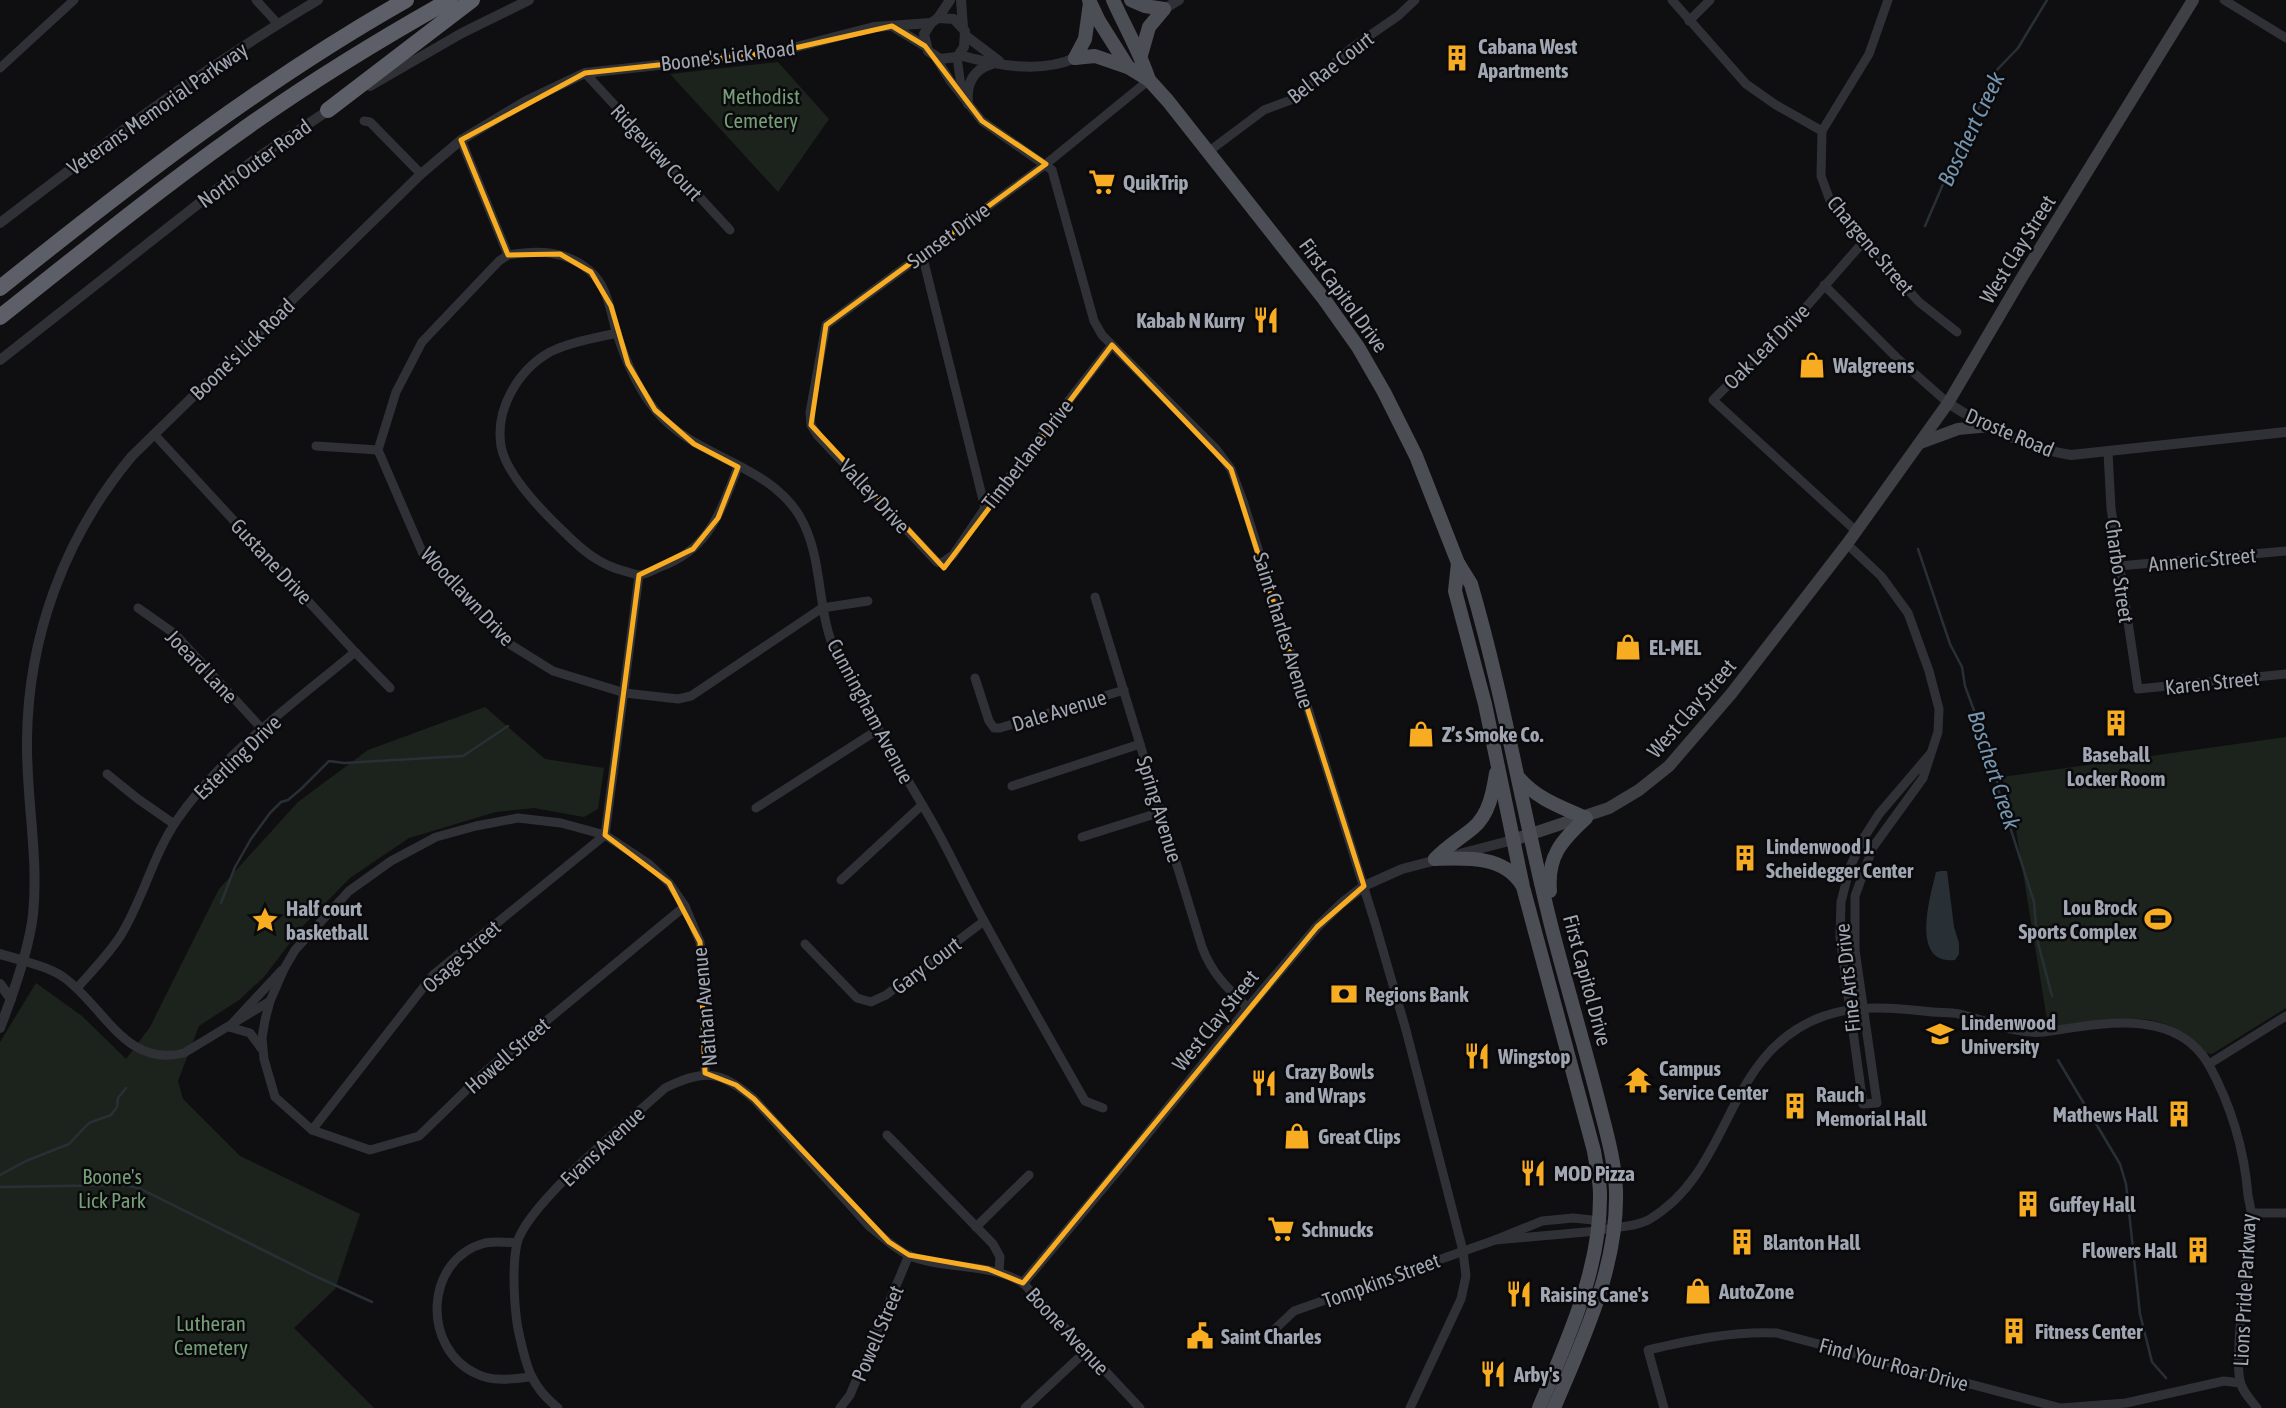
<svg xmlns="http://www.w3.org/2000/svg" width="2286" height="1408" font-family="'Asap Condensed',sans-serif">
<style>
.green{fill:#1c231c}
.water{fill:#283036}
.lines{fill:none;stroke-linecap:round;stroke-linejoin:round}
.stream{stroke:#283036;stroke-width:2.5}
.minor{stroke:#303136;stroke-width:9}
.tertiary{stroke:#303136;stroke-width:10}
.secondary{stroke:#3e4046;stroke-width:12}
.primary{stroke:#4c4e55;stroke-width:14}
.motorway{stroke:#5c5f67;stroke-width:16}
.marked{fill:none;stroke:#f7ac21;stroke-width:5;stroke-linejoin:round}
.labels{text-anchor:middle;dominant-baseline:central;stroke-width:5;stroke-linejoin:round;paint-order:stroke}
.poi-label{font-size:21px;font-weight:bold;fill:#a0a6b2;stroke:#0a0a0c;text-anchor:start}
.street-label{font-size:21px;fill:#a0a6b2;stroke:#0a0a0c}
.park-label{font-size:21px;fill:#769e78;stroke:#0a0a0c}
.water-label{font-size:23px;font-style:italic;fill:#7595af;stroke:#0a0a0c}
</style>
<rect width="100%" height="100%" fill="#0f0f11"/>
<g class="green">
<path d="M778,62l51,57 -51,73 -108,-118z"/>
<path d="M485,707l60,52 59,9 -6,41 -14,8 -50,-9 -38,4 -87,26 -59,40 -48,49 -38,50 -25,23 -40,26 -21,55 5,18 57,57 120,58 -25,75 -41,39 80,80h-374v-366l36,-59 46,33 44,43 24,-32 69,-138 79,-87 70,-52z"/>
<path d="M2286,737v271l-74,46 -6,-1c-57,-57 -91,-25 -158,-27l-32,-196 -14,-53z"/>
</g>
<path class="water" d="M1941,871h6l7,56 5,16v11l-4,6c-46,5 -24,-66 -19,-88z"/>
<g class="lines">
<g class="stream">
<path d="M1925,226l22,-51 8,-10 38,-91 25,-26 29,-48"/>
<path d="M1918,549l32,95 12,23 3,19 31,84 2,19 36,113 3,37 15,57"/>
<path d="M221,903l14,-36 16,-28 19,-26 11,-11 7,-2 13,-11 28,-28 15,2 119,-7 45,-30"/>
<path d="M2058,1060l62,104 6,20 14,130 12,48 14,16"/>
<path d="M0,1175l26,-14 43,-17 20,-21 22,-8 6,-8 1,-9 8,-10"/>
<path d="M0,1187l125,-2 16,4 174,87 57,26"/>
</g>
<g class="minor">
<path d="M256,0l22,24"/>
<path d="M1672,0l74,84 30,21 46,26 -1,45 11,30 87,96 38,30"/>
<path d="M2224,0l62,38"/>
<path d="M1689,21l21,-21"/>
<path d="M957,57l5,37"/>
<path d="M936,58l15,24 31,39 70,49 42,151 8,14 114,114 15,20 12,32 132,422 31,107 57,221 3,25 -5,23 -51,109"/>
<path d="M0,68l74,-68"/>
<path d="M585,73l145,157"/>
<path d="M364,121l6,1 51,52"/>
<path d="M1822,131l47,-77 19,-54"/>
<path d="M461,140l47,115c30,-5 58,-5 82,16 19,17 20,41 27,63 9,28 21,55 39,77 39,47 111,52 143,104 26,43 16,96 38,140 26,53 59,105 89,156 21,35 38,74 58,110 33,60 67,120 101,180l18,7"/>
<path d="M1208,152l56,-42 32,-12 54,-49 48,-33 17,-16"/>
<path d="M922,254l63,254"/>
<path d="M508,255l-9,6 -77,81 -26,50 -18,58 45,104 80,86 50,31 72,22 53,6 13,-3 131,-88 46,-7"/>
<path d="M1824,285l72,72 52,46"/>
<path d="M617,333c-22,5 -47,9 -67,19 -32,18 -55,57 -49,94 5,28 42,66 62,85 19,19 35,33 61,40 5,1 11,4 16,4 6,-1 14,-5 20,-8 50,-18 60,-55 78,-100"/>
<path d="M1112,345l-127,163 -32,47 -11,8 -5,-1 -119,-126 -7,-11 -1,-13 16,-87 220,-161 103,-84"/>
<path d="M154,434l201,218 35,36"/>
<path d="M316,446l62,4"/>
<path d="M2108,452l3,56 27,181 148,-15"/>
<path d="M1856,531l-143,-131 94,-94 58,-66"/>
<path d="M1847,544l34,32 27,37 21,58 10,38 -1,23 -15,46 -50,69 -18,49v54l22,153 -14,1 -23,-167 1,-35 9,-35 13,-28 16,-25 52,-61"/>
<path d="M2119,566l167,-15"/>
<path d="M1095,597l107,350c10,27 26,42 46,61"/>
<path d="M138,608l37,26 87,95"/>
<path d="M975,678l14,43 5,7h6l124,-38"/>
<path d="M107,774l31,25 36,25"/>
<path d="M1012,786l128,-42"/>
<path d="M756,808l123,-79"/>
<path d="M605,835l34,-260"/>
<path d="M1082,837l79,-25"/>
<path d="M841,880l81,-75"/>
<path d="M685,906l-198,164 -68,66 -49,14 -58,-20 -37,-33 -11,-38 -2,-21 3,-18 5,-19 14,-32 11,-19 54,-59 42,-30 45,-24 40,-11 42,-8 43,5 44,12 44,29 20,19 16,23 15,36 7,57 -2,74"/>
<path d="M805,944l52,54 14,4 15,-7 98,-74"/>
<path d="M21,960c16,5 32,9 45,19 39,30 61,89 118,74l86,-52"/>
<path d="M77,988c15,-17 32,-34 44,-53 22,-36 32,-80 56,-115 46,-67 116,-116 178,-168"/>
<path d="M261,1048l-11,-15 -21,-6 53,-57"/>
<path d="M2209,1064l77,-48"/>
<path d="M312,1130l121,-155 172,-140"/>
<path d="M887,1135l106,109 7,13 -1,15"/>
<path d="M2252,1213h34"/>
<path d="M976,1227l53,-52"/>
<path d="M1495,1240l102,-9c17,-5 38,-3 53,-12 84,-50 73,-167 174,-203 34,-12 72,-8 108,-4 9,1 18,0 27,2 28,6 56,21 85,18 55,-8 131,-26 165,33 23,42 35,83 39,130 1,8 4,15 3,22 -1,42 -10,83 -12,125 0,12 -2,26 1,38 1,10 11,20 17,28"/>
<path d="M517,1243c-10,-1 -22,-2 -32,0 -61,16 -64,106 -8,131 16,8 36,5 53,3"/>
<path d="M1274,1330l20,-19 201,-71 47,-19 31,-3 29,3"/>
<path d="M558,1408c-29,-23 -32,-44 -40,-79 -4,-23 -6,-63 -1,-86 11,-40 113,-123 148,-155 39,-19 55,-18 89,11l116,128c12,9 26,23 40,29 37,14 78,6 113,27l117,125"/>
<path d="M840,1408l10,-13 59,-140"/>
<path d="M1025,1408l62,-58"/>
<path d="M1664,1408l-16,-58c43,-10 85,-19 129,-17l284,75 65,-5 98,-22 16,2"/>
</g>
<g class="tertiary">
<path d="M961,0l2,27"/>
<path d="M1164,9l15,-9"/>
<path d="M931,23l-7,11 4,17 12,8 17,-2 7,-10 1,-16 -11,-12 -16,-1"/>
<path d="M892,26l33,20"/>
<path d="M966,36l33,25"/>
<path d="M959,55c36,10 81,19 116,3"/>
<path d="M370,86l92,-53 67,-33"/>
<path d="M968,104c-2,-19 4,-34 24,-40"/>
<path d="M0,223c103,-79 206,-157 318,-223"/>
<path d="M0,360l254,-200 78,-52"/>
<path d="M1948,403c37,24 79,45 123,52l215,-23"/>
<path d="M0,954l21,6"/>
<path d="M0,984l11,15"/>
<path d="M0,1028c12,-31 29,-80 33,-113 6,-58 -7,-117 -6,-175 1,-104 38,-204 105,-284l289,-282 40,-34 65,-39 59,-28 192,-21 97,-25 57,-4 7,-5 12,-18"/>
<path d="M1023,1283l104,-124 121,-151 69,-81 25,-24 22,-17 38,-17 111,-29"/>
</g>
<g class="secondary">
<path d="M1920,443l38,-14 32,-3"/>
<path d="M1513,840l96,-32 30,-18 30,-24 62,-72 116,-150 101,-141 73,-124 172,-279"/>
</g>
<g class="primary">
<path d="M1089,0l10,21 29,46 21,13 19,21 156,198 34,48 26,45 32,64 42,107 13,21c33,113 52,230 81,345 15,58 32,115 47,174 7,28 16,58 17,88 2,76 -33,148 -62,217"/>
<path d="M1113,0c12,27 27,52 36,80"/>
<path d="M1131,0l14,6 19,3"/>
<path d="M1141,55l8,-28 15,-18"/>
<path d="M1075,58l10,-19 5,-36"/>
<path d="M1075,58l20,-2 32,11"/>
<path d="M1458,563l-3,28 30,113 38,183 71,264c2,14 6,29 6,43 1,76 -33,146 -61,214"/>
<path d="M1519,778c18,21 42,29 67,40 -24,22 -39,38 -36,73"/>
<path d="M1435,859c12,-13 25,-20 38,-31 16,-13 20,-36 23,-55"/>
<path d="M1435,859c30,-1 69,-4 87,26"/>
</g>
<g class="motorway">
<path d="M328,110l144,-110"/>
<path d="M0,288c130,-104 261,-206 406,-288"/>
<path d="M0,317c77,-61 153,-123 233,-180 69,-50 142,-95 217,-137"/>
</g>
</g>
<path class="marked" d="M892,26l33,20 57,75 64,43 -220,161 -15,100 133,143 168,-223 119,124 133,417 -47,41 -294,356 -35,-14 -79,-14 -20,-13 -135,-143 -18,-14 -31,-12 -5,-131 -31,-59 -64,-48 34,-260 54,-26 25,-31 20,-51 -44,-23 -39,-34 -27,-46 -17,-58 -20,-34 -31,-18 -52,1 -47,-115 124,-67 192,-21z"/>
<defs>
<g id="building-bare" transform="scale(2.1)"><path d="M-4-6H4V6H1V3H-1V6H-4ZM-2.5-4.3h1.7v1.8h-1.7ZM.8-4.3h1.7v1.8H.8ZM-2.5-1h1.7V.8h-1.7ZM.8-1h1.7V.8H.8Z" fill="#f7ac21" stroke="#0a0a0c" stroke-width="2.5" paint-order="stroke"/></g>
<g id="supermarket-bare" transform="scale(2.1)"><path d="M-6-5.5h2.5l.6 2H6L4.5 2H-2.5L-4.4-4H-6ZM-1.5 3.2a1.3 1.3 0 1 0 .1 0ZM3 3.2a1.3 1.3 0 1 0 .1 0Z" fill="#f7ac21" stroke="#0a0a0c" stroke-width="2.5" paint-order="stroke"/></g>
<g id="restaurant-bare" transform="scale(2.1)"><path d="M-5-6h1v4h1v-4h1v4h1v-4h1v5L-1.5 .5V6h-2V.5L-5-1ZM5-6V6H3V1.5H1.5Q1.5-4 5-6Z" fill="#f7ac21" stroke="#0a0a0c" stroke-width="2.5" paint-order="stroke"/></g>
<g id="shop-bare" transform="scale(2.1)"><path d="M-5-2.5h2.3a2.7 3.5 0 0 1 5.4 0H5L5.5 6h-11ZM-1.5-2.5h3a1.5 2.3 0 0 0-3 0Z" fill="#f7ac21" stroke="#0a0a0c" stroke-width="2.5" paint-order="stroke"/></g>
<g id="stadium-bare" transform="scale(2.1)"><path d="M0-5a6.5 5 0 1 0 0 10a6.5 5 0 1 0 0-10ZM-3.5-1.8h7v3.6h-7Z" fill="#f7ac21" stroke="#0a0a0c" stroke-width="2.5" paint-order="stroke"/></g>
<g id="sight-bare" transform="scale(2.1)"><path d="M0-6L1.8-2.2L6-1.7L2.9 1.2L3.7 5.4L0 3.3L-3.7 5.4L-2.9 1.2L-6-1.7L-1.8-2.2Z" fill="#f7ac21" stroke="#0a0a0c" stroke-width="2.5" paint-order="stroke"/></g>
<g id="bank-bare" transform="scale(2.1)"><path d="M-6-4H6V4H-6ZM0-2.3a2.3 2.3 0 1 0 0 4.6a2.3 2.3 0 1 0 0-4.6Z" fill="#f7ac21" stroke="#0a0a0c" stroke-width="2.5" paint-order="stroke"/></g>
<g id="university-bare" transform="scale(2.1)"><path d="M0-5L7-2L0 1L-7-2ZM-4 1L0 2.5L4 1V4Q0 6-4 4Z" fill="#f7ac21" stroke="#0a0a0c" stroke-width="2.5" paint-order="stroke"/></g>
<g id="temple-bare" transform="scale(2.1)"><path d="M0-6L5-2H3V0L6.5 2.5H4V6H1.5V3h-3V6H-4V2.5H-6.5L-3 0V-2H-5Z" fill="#f7ac21" stroke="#0a0a0c" stroke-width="2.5" paint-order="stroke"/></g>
<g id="civic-bare" transform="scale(2.1)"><path d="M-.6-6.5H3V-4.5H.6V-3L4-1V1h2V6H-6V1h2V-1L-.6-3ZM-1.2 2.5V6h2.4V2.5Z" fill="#f7ac21" stroke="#0a0a0c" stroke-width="2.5" paint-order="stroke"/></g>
</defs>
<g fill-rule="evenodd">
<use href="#building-bare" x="1457" y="58"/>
<use href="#supermarket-bare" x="1102" y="182"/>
<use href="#restaurant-bare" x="1266" y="320"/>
<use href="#shop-bare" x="1812" y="365"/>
<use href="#shop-bare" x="1628" y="647"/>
<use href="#building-bare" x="2116" y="723"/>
<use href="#shop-bare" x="1421" y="734"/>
<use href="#building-bare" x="1745" y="858"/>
<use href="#stadium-bare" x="2158" y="919"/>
<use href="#sight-bare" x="265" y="920"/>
<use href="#bank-bare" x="1344" y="994"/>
<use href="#university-bare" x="1940" y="1034"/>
<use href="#restaurant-bare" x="1477" y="1056"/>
<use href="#temple-bare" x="1638" y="1080"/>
<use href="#restaurant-bare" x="1264" y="1083"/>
<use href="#building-bare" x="1795" y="1106"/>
<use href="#building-bare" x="2179" y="1114"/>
<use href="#shop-bare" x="1297" y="1136"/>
<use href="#restaurant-bare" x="1533" y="1173"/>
<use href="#building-bare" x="2028" y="1204"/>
<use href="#supermarket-bare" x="1281" y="1229"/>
<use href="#building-bare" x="1742" y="1242"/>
<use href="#building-bare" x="2198" y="1250"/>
<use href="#shop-bare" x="1698" y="1291"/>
<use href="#restaurant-bare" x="1519" y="1294"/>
<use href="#building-bare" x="2014" y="1331"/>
<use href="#civic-bare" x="1200" y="1336"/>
<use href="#restaurant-bare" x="1493" y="1374"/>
</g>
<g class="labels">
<g class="poi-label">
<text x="1478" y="46">Cabana West<tspan x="1478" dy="24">Apartments</tspan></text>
<text x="1123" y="182">QuikTrip</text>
<text x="1245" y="320" text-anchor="end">Kabab N Kurry</text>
<text x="1833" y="365">Walgreens</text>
<text x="1649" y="647">EL-MEL</text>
<text x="1442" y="734">Z’s Smoke Co.</text>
<text x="2116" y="754" text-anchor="middle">Baseball<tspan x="2116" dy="24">Locker Room</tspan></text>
<text x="1766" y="846">Lindenwood J.<tspan x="1766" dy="24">Scheidegger Center</tspan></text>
<text x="2137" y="907" text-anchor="end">Lou Brock<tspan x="2137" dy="24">Sports Complex</tspan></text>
<text x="286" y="908">Half court<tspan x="286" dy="24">basketball</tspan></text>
<text x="1365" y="994">Regions Bank</text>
<text x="1961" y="1022">Lindenwood<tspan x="1961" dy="24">University</tspan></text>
<text x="1498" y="1056">Wingstop</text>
<text x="1659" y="1068">Campus<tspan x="1659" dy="24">Service Center</tspan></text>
<text x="1285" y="1071">Crazy Bowls<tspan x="1285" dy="24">and Wraps</tspan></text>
<text x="1816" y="1094">Rauch<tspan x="1816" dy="24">Memorial Hall</tspan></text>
<text x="2158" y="1114" text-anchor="end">Mathews Hall</text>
<text x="1318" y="1136">Great Clips</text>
<text x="1554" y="1173">MOD Pizza</text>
<text x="2049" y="1204">Guffey Hall</text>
<text x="1302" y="1229">Schnucks</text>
<text x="1763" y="1242">Blanton Hall</text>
<text x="2177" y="1250" text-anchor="end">Flowers Hall</text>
<text x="1719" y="1291">AutoZone</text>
<text x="1540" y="1294">Raising Cane's</text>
<text x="2035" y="1331">Fitness Center</text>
<text x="1221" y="1336">Saint Charles</text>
<text x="1514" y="1374">Arby's</text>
</g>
<g class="street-label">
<text transform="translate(728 55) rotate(-7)">Boone's Lick Road</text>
<text transform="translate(1330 67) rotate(-38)">Bel Rae Court</text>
<text transform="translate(157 108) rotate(-35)">Veterans Memorial Parkway</text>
<text transform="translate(657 152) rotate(47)">Ridgeview Court</text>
<text transform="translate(254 163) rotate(-36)">North Outer Road</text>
<text transform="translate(948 235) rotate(-36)">Sunset Drive</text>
<text transform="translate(1871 245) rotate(50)">Chargene Street</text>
<text transform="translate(2017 249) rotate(-58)">West Clay Street</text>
<text transform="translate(1344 295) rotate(54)">First Capitol Drive</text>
<text transform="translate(1766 346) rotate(-45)">Oak Leaf Drive</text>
<text transform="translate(242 349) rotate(-44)">Boone's Lick Road</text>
<text transform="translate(2010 432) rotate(23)">Droste Road</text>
<text transform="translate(1027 454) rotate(-52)">Timberlane Drive</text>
<text transform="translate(875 496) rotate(47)">Valley Drive</text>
<text transform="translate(2202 559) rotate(-5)">Anneric Street</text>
<text transform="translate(272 561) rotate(47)">Gustane Drive</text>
<text transform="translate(2120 571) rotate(82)">Charbo Street</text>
<text transform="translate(468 596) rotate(47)">Woodlawn Drive</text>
<text transform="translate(1284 630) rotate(73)">Saint Charles Avenue</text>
<text transform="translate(202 666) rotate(46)">Joeard Lane</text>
<text transform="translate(2212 682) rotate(-6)">Karen Street</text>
<text transform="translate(1691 708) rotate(-49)">West Clay Street</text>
<text transform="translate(1059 710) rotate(-17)">Dale Avenue</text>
<text transform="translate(871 711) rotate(62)">Cunningham Avenue</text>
<text transform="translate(237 757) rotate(-44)">Esterling Drive</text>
<text transform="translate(1160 809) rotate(73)">Spring Avenue</text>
<text transform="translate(461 956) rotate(-42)">Osage Street</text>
<text transform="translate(926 965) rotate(-37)">Gary Court</text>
<text transform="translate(1847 978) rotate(-96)">Fine Arts Drive</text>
<text transform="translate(1588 980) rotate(75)">First Capitol Drive</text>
<text transform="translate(704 1007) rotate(-95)">Nathan Avenue</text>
<text transform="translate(1215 1020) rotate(-51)">West Clay Street</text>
<text transform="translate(507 1055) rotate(-41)">Howell Street</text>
<text transform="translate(602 1146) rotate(-43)">Evans Avenue</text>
<text transform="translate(1381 1280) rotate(-20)">Tompkins Street</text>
<text transform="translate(2244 1290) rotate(-87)">Lions Pride Parkway</text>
<text transform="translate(1068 1331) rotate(47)">Boone Avenue</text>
<text transform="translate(877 1333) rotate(-67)">Powell Street</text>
<text transform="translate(1894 1364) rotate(15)">Find Your Roar Drive</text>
</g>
<g class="park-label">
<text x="761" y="96">Methodist<tspan x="761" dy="24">Cemetery</tspan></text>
<text x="112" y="1176">Boone's<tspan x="112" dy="24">Lick Park</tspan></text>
<text x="211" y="1323">Lutheran<tspan x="211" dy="24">Cemetery</tspan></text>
</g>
<g class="water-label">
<text transform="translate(1971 129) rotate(-64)">Boschert Creek</text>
<text transform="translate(1994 770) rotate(72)">Boschert Creek</text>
</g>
</g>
</svg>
